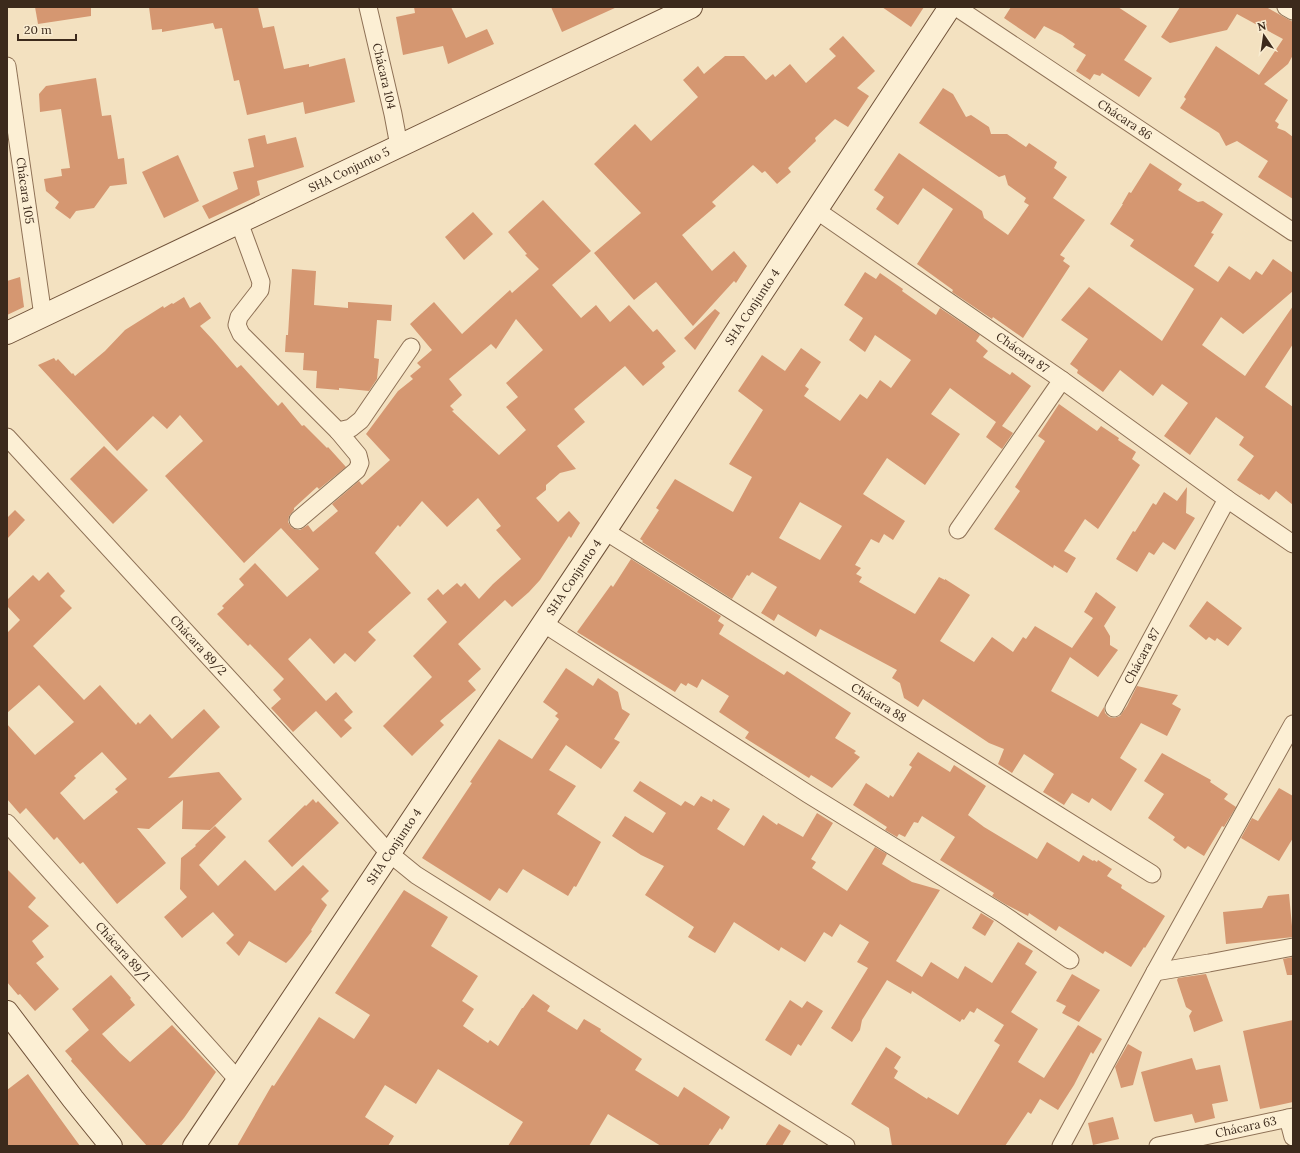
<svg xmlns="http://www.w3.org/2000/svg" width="1300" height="1153" viewBox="0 0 1300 1153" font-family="Lora,serif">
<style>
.building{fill:#d59771;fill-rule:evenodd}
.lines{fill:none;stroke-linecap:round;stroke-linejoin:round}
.street-casing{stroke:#8e7156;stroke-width:19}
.secondary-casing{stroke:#705239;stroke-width:24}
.street{stroke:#fcefd4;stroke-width:17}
.secondary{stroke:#fcefd4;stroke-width:22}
.labels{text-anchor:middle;stroke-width:3;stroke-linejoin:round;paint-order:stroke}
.street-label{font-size:12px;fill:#3c2a1c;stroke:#f9ecd1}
</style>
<rect width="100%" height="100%" fill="#f3e1c0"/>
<g class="building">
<polygon points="35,7 91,7 91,16 38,24"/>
<polygon points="149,7 258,7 263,28 274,26 284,69 309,64 309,67 345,58 355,102 305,114 303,102 247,115 239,80 234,81 222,28 215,29 213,23 162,32 162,29 152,30"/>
<polygon points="414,7 451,7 466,38 487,29 494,44 448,64 443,46 403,55 396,17 415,13"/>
<polygon points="551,7 617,7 562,32"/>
<polygon points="882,7 924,7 911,27"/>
<polygon points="1011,7 1118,7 1147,26 1124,60 1152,78 1139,97 1102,73 1100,76 1094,74 1090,80 1076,71 1086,55 1073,47 1075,44 1062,35 1044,26 1035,39 1004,18"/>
<polygon points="1180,7 1266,7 1293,22 1293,55 1288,64 1264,84 1288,100 1275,121 1279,124 1277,128 1285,131 1293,137 1293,199 1258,177 1268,161 1237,141 1226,146 1219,133 1180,108 1186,99 1184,97 1216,46 1259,75 1283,39 1237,14 1227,30 1170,43 1161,37"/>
<polygon points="843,36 875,71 857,88 869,96 848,127 835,119 815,138 816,141 788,168 791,172 777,184 765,171 762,173 753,165 712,202 716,206 682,235 712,271 734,251 747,266 736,283 734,281 693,326 656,282 634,300 594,253 641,213 594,164 635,124 651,141 698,97 683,80 698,66 704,74 725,56 744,56 766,80 773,74 775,77 790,64 806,83 836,56 829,49"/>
<polygon points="96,78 102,116 111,115 118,159 124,158 127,184 110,186 94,208 76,211 70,219 55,208 59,202 46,191 44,179 62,176 61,169 70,168 61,109 40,112 39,94 46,86"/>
<polygon points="943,88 953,94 966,117 971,115 989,127 991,134 1007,134 1026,147 1029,143 1057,162 1054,168 1067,177 1053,198 1085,220 1060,255 1065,258 1063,261 1070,266 1023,338 993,317 992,319 952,292 953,290 917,264 953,209 923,188 898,225 876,209 884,197 874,190 899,153 982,211 984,218 1008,235 1029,205 1024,202 1026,198 1008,185 1005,175 999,177 919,123"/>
<polygon points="265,135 267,144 296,137 304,167 257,181 260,195 209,219 202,206 238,189 233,172 254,167 248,139"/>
<polygon points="178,155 199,201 164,218 142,172"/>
<polygon points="1150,163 1182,184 1178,190 1198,202 1203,201 1223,214 1211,233 1214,234 1194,266 1218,282 1229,266 1250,280 1256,271 1262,275 1273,259 1293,273 1293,291 1243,334 1221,317 1202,345 1245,376 1293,306 1293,344 1265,387 1293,407 1293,505 1276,491 1269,500 1261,494 1260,495 1237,480 1254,456 1239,445 1244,437 1216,417 1190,455 1164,436 1188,403 1162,384 1153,396 1120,370 1103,392 1077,373 1078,370 1070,364 1088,339 1061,320 1089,287 1162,341 1194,289 1130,246 1134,240 1110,224 1123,204 1122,204 1129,192 1131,193"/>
<path d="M543,200l48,51 -39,34 29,33 15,-13 14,17 19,-17 24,27 4,-3 19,22 -14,12 3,4 -22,19 -18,-20 -51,43 11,13 -28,24 19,23 -16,4 -14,12v5l-10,8 22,24 11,-11 11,12 -9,15 -2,-2 -29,44 -11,12 -17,15 -7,-7 -47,44 23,25 -13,12 8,9 -36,31 4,4 -25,24 -7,7 -29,-30 49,-49 -19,-21 34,-34 -20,-23 11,-10 5,6 14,-12 4,4 4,-4 14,16 14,-15 28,-25 -25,-29 5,-4 -23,-28 -31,29 -25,-26 -22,26 -2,-2 -23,28 36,40 -43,39 8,8 -21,22 -10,-9 -11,11 -24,-26 -22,21 38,42 10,-9 17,20 -9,8 8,8 -11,10 -25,-27 -23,21 -22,-24 10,-9 -8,-9 11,-11 -34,-35 -2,2 -31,-32 7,-6 -2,-2 22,-21 -5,-6 16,-16 32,34 32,-28 -38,-41 -37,35 -79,-87 38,-35 -23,-26 -13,14 -14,-13 -36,35 -79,-86 16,-7 2,3 2,-2 14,15 1,-1 2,3 30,-25 20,-21 38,-24 1,2 8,-5 1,1 11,-7 6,11 10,-6 11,16 -11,8 13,14 24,28 4,-3 37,41 4,-4 20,24 2,-1 23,23 1,-1 18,20 -27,22 -2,-2 -23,21v2l-5,6 -1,6 3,5 3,2 6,1 8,-5 5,7 25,-21 -6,-7 27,-23 3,4 28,-25 -24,-26 32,-43 15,-12 -3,-3 11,-9 -4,-4 15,-13 -22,-26 24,-22 28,32 48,-44 2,3 27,-24 -14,-14 2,-1 -19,-22zM516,319l27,31 -37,33 12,14 -12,10 20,23 -27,25 -47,-44 2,-1 -4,-4 12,-11 -13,-16 42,-35 5,5z"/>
<polygon points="473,212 493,234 464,260 445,237"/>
<polygon points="292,269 316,271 314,305 348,308 348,302 392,305 391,321 377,320 374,358 379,359 377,379 369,391 339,388 339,390 316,388 317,371 303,370 304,353 285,352 286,335 288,335"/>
<path d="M865,272l11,7 4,-6 23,16 -1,2 34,24 4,-7 40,27 -4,6 12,10 -5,6 27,18 2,-3 19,14 -29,40 11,7 -11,16 -16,-12 10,-15 -46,-34 -19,26 29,20 -35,51 -38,-27 -24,36 42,27 -12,19 -9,-6 -5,9 -8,-4 -16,26 6,3 -5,6 6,3 -3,5 56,32 24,-37 6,3v-1l25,16 -30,46 34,21 18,-25 21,15 10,-15 3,2 9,-13 37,22 21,-30 -9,-6 12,-20 20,15 -12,19 6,10v9l8,5 -20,27 -28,-20 -19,34 47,26 6,-10 1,6 4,4 5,1 6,-2 7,-10 10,-20 41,9 -6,9 9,5 -14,27 -26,-13 -21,35 17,11 -26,42 -19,-13 -3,5 -17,-10 -8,12 -21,-13 11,-18 -30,-20 -12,19 -14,-9 6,-15 -15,-6 -66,-44 -5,8 -14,-9 -4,-15 -8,-5 5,-8 -77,-41 -4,8 -38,-23 -4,7 -13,-8 16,-26 -25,-15 -3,4 -2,-1 -15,24 -90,-57 1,-1 -3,-2 19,-29 -3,-2 19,-29 58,33 19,-35 -23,-13 34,-54 -25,-19 24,-36 23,16 16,-23 20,14 -16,24 4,3 -5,7 36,25 20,-27 7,5 13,-19 11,8 20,-28 -36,-25 -10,17 -16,-12 14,-22 -19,-13zM800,502l42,24 -22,34 -41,-22z"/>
<polygon points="20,277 24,307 7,315 7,281"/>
<polygon points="715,309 720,313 695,350 684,338"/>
<polygon points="1059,404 1097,431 1101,426 1119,438 1118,440 1136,452 1132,459 1140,465 1098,529 1085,519 1064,551 1076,558 1067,573 1054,565 1053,568 994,529 1020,491 1015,487 1045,441 1038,436"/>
<polygon points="104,446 148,490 113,524 70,479"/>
<polygon points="1187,487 1186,513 1195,518 1175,550 1163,542 1154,555 1149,552 1137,572 1116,559 1133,531 1135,532 1153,503 1156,505 1164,492 1177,501"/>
<polygon points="15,510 25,520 7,539 7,518"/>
<polygon points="631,559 721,616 718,621 724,625 719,634 784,675 787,671 851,713 835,738 856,751 854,753 860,757 832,788 811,775 809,778 745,738 749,732 719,712 729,696 702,679 697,688 688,683 686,686 681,683 675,692 577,632 611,585 613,587"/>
<path d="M48,572l17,19 -5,5 12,12 -39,38 51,54 16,-15 36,40 2,-3 2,2 10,-10 22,25 32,-30 16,18 -52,51 51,-6 23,27 -32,31 -28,-1 1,-29 -34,29 -12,-1 29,35 -49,41 -34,-42 -3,2 -23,-27 -3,3 -28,-32 -6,6 -13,-15v-75l28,31 39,-33 -35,-37 -32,28v-80l13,-13 -13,-14v-6l26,-25 6,6zM102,752l25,27 -12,10 3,3 -34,28 -24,-27 16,-15 -2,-2z"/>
<polygon points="1207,601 1242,628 1228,646 1217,638 1215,641 1209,637 1206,640 1189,626"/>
<polygon points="566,668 593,686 598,678 618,692 622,709 630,714 614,739 620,742 601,769 566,745 549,770 576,786 557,814 601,842 576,887 574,886 568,896 523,869 507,893 499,888 490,901 422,858 472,783 470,782 499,739 532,759 559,719 555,716 558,713 543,702"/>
<polygon points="918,752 950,772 954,765 986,786 968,815 984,827 1037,859 1047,842 1079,862 1083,855 1093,861 1094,860 1097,862 1098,860 1112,869 1107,876 1122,885 1121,888 1165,916 1145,948 1144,947 1131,967 1105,951 1103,954 1059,926 1056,931 1029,913 1028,916 1005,904 992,896 994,893 940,860 955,837 922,816 918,823 914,822 905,837 899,834 897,837 885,830 887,827 853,805 866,783 889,798 890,795 893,797 912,767 909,765"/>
<polygon points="1162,753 1211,780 1210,782 1228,794 1224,799 1236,807 1224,827 1222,826 1204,856 1188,846 1185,849 1173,840 1175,837 1148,818 1164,794 1144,781"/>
<polygon points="640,781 681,806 685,801 694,806 701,796 712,802 713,799 730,809 717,829 744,846 763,815 777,825 778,823 803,837 817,813 833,823 811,859 816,862 812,868 847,891 875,847 887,854 882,864 912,882 940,890 896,961 922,977 931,962 958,979 965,966 992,983 1018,942 1033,951 1025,964 1037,972 1011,1012 1038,1029 1018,1062 1044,1078 1078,1025 1102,1039 1093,1054 1091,1052 1074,1085 1058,1110 1040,1099 1031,1114 1028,1112 1005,1146 892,1146 889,1128 851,1104 886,1047 901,1057 894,1068 898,1071 894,1078 927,1099 928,1097 958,1115 1000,1045 994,1041 1004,1025 977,1008 974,1013 970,1011 964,1020 962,1019 960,1022 912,991 911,994 887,980 862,1020 860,1030 852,1042 831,1028 868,968 857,962 869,942 840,924 832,937 824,932 805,962 781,947 779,951 734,922 715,953 688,937 694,927 645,895 664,866 641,855 612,836 625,816 653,833 666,813 633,791"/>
<polygon points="1279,788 1293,796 1293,838 1279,861 1241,838 1252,818 1258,821"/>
<polygon points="313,799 316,803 318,801 339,823 292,867 268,841 305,805 306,806"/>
<polygon points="215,826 226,837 199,865 218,886 245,860 275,891 303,865 329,891 321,899 327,905 311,930 312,931 292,957 286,963 249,941 239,956 226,943 234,935 213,912 182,938 164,917 187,897 180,889 181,858 196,846 195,845"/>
<polygon points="7,869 36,898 28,907 49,926 32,941 44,957 36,963 59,989 35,1011 20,994 18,995 7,982"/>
<polygon points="404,890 448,917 431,946 478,976 462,1001 474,1009 463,1026 488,1043 490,1040 498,1046 522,1008 523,1008 533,994 550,1006 547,1011 577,1030 584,1019 601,1029 600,1031 642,1059 635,1070 678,1097 684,1087 730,1117 722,1130 720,1128 708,1146 661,1146 608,1114 589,1146 508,1146 523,1122 438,1069 416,1104 385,1085 365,1117 394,1136 388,1146 237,1146 272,1085 274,1086 319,1017 354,1039 370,1015 335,993"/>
<polygon points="1289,894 1293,937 1226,944 1223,912 1262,908 1268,896"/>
<polygon points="981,913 994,921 985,936 972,928"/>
<polygon points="1293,957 1293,975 1287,975 1283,959"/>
<polygon points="1072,974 1100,990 1079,1022 1062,1013 1066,1006 1056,1001"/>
<polygon points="1206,974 1223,1021 1194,1032 1189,1016 1192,1011 1186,1007 1177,980 1178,978"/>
<polygon points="111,975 131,998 130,999 135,1005 102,1034 120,1053 130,1062 172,1025 216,1072 184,1118 161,1146 147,1146 71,1061 72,1059 65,1051 89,1030 72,1009"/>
<polygon points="790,1000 802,1008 807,1001 823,1011 801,1046 798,1044 791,1056 765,1040"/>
<polygon points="1293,1020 1293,1102 1260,1109 1243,1031"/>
<polygon points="1128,1044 1142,1052 1133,1085 1121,1088 1115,1067"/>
<polygon points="1192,1058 1196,1070 1220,1065 1228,1101 1212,1104 1215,1118 1195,1123 1192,1114 1156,1122 1154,1121 1141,1072"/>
<polygon points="28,1074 64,1124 80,1146 7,1146 7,1090"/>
<polygon points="1113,1117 1119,1139 1093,1145 1088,1123"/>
<polygon points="779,1124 791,1131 782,1146 765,1146"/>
</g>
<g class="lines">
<defs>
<g id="street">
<path id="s1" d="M368,7l25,107 6,32"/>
<path id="s2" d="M956,7l337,225"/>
<polyline points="1286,7 1293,11"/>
<path id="s3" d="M7,66l36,250"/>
<path id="s4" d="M816,210l246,170 165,119 66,45"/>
<polyline points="239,222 261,282 260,290 239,317 237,325 241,334 338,431 351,428 361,420 411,347"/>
<path id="s5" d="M7,437l382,416 27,22 430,271"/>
<polyline points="298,520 357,470 360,463 358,455 338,431"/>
<polyline points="958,530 1062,380"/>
<path id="s6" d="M605,531l547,343"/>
<polyline points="543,623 808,794 1001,913 1070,960"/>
<path id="s7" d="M1114,708l113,-209"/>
<path id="s8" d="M7,823l231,257"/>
<polyline points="1155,972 1209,963 1293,947"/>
<polyline points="1288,1118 1293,1137"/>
<polyline points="1061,1146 1155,972 1293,724"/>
<path id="s9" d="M1158,1146l135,-29"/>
</g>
<g id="secondary">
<path id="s10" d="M7,333l684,-326"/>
<polyline points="7,1012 73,1099 111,1146"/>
<path id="s11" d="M194,1146l411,-615 345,-524"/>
</g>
</defs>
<use href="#street" class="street-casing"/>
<use href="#secondary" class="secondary-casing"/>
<use href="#street" class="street"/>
<use href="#secondary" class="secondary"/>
</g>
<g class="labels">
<g class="street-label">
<text dy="4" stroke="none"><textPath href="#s1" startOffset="71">Chácara 104</textPath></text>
<text dy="4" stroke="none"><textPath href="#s2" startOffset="203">Chácara 86</textPath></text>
<text dy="4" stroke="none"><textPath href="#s10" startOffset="379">SHA Conjunto 5</textPath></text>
<text dy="4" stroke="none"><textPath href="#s3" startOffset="126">Chácara 105</textPath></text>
<text dy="4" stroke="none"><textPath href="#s11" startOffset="1008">SHA Conjunto 4</textPath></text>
<text dy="4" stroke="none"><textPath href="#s4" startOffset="251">Chácara 87</textPath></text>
<text dy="4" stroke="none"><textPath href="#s11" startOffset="684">SHA Conjunto 4</textPath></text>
<text dy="4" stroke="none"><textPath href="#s5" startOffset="283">Chácara 89/2</textPath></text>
<text dy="4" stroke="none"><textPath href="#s7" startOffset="59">Chácara 87</textPath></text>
<text dy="4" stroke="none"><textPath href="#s6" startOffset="323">Chácara 88</textPath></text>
<text dy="4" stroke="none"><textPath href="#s11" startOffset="360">SHA Conjunto 4</textPath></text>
<text dy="4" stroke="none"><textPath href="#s8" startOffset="173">Chácara 89/1</textPath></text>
<text dy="4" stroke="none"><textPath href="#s9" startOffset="90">Chácara 63</textPath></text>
</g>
</g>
<rect width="1300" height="1153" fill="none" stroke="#3c2a1c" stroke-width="16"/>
<g transform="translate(1264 36) rotate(347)" stroke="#f9ecd1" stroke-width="3" paint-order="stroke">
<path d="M0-3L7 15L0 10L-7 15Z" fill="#3c2a1c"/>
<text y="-6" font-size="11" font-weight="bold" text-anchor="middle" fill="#3c2a1c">N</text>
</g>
<path d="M18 34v6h58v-6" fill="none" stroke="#3c2a1c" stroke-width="2"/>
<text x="24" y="34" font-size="12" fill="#3c2a1c" stroke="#f9ecd1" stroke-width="3" paint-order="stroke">20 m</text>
</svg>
